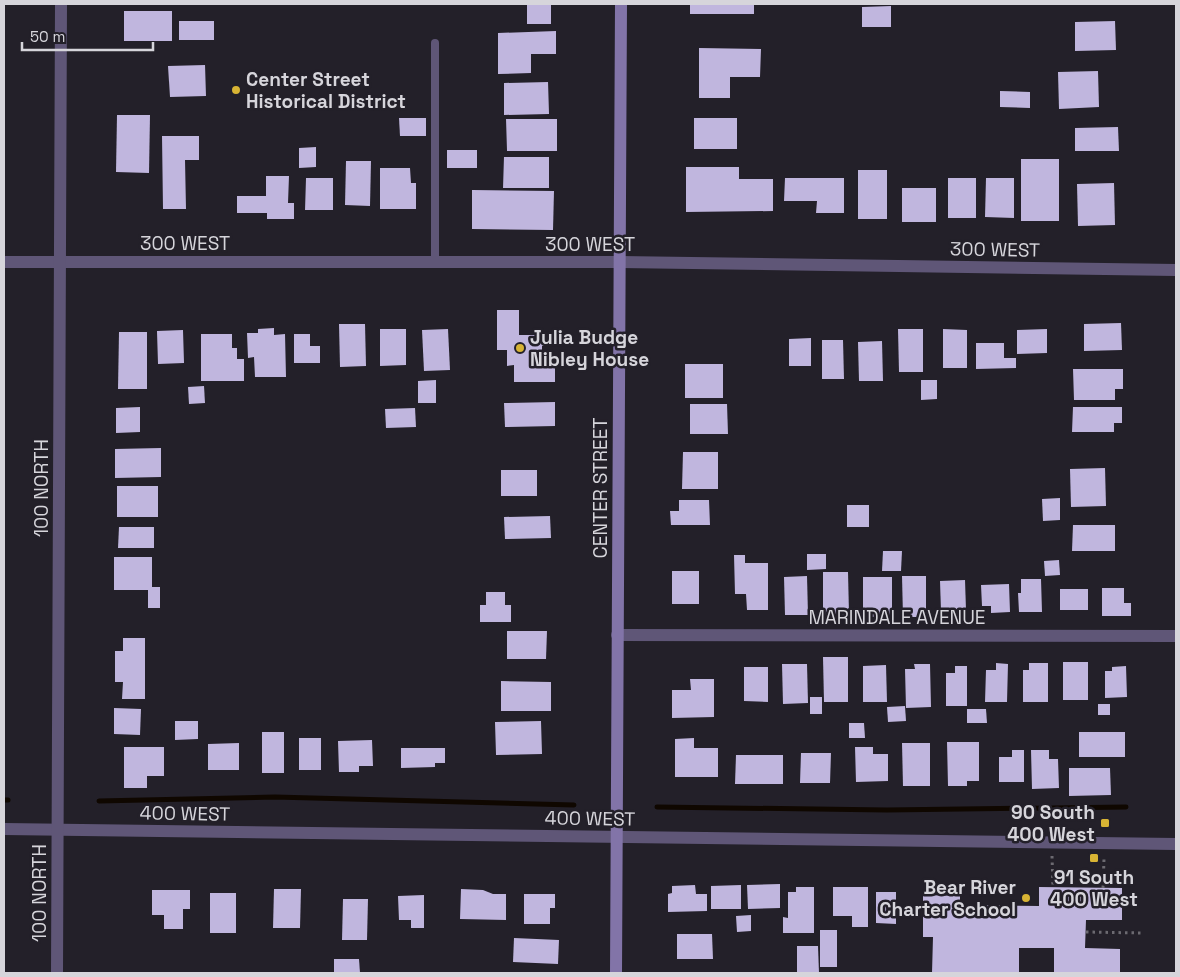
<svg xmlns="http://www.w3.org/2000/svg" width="1180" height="977" viewBox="0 0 1180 977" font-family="'Space Grotesk',sans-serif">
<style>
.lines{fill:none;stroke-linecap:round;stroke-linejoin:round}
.stream{stroke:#0f0700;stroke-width:5}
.building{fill:#c0b6de}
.path{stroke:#6c6a71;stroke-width:3;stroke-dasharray:2.5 4;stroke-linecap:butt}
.lane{stroke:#5f5677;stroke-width:8}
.street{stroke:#5f5677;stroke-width:12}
.secondary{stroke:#8274a8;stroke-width:12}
.poi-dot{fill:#d8b434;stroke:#232029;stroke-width:2}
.labels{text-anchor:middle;stroke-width:5;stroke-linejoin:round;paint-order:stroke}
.poi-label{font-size:19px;font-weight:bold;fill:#d6d5db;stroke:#232029;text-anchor:start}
.street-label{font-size:19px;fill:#d6d5db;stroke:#232029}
</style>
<rect width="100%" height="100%" fill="#232029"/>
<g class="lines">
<g class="stream">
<polyline points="4,800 8,800"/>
<polyline points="99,801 275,797 574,805"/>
<polyline points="657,807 887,810 1126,807"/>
</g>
</g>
<g class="building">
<rect x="527" y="4" width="24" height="20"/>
<rect x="690" y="4" width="64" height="10"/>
<polygon points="891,6 891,27 862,27 862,7"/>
<rect x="124" y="11" width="48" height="30"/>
<rect x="179" y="21" width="35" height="19"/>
<polygon points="1115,21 1116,50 1075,51 1075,22"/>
<polygon points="556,31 556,54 531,54 531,73 498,74 498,33"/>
<polygon points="699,48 761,49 760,77 730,77 730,98 699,98"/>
<polygon points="205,65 206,96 170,97 168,66"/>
<polygon points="1098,71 1099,107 1059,109 1058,72"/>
<polygon points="548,82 549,114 504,115 504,83"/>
<polygon points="1000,91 1030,92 1030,108 1000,107"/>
<polygon points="117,115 150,115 149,173 116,172"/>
<polygon points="399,118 426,118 426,136 400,136"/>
<rect x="694" y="118" width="43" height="31"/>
<polygon points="506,119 557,119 557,151 507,151"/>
<polygon points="1118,127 1119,151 1075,151 1075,128"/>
<polygon points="162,136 199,136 199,160 185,160 186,209 163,209"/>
<polygon points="316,147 316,167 299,168 299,148"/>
<rect x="447" y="150" width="30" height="18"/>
<polygon points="504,157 549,157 549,188 503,188"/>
<rect x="1021" y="159" width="38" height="62"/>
<polygon points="346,161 371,161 370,206 345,205"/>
<polygon points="686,167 739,167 739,179 773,179 773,211 686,212"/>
<polygon points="380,168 410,168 411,183 416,183 416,209 380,209"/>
<rect x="858" y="170" width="29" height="49"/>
<polygon points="266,176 289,176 288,203 294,203 294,219 267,219 267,213 237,213 237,196 266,196"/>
<polygon points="306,178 333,178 333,210 305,210"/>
<polygon points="785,178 844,178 844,213 816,213 817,201 784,201"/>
<rect x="948" y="178" width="28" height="40"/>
<polygon points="986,178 1014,178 1014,218 985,217"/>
<polygon points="1114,183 1115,225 1078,226 1077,184"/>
<rect x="902" y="188" width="34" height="34"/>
<polygon points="472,190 554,191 553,230 472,229"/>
<polygon points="497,310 519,310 519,335 555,335 555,346 542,346 542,363 555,363 555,382 514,382 514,365 507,366 507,350 497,350"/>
<polygon points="1121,323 1122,350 1084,351 1084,324"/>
<polygon points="339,324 365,324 366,366 340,367"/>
<polygon points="274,328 274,335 285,334 286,377 255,377 254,357 248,358 247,333 258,333 258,329"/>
<polygon points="380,329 406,329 406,365 380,366"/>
<polygon points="448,329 450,370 424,371 422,330"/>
<polygon points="898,329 923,329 923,372 899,372"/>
<polygon points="943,329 967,330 967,368 943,368"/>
<polygon points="1047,329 1047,353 1017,354 1017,330"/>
<polygon points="183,330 184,363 158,364 157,331"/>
<polygon points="119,332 147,332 147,389 118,389"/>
<polygon points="201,334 232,334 232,348 237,348 237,359 244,359 244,381 201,381"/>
<polygon points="294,334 310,334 310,346 320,346 320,363 294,363"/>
<polygon points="811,338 811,366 789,366 789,339"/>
<polygon points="822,340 843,340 844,379 822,379"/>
<polygon points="882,341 883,381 859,381 858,342"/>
<polygon points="976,343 1004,343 1004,358 1016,358 1016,368 976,369"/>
<rect x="685" y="364" width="38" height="34"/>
<polygon points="1073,369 1123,369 1123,389 1115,389 1115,400 1074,400"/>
<polygon points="436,380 436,403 418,403 418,381"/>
<polygon points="921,380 937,380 937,399 921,400"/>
<polygon points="204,386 205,403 189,404 188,387"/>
<polygon points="555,402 555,426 505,427 504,403"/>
<polygon points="690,404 727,404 728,434 690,434"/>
<polygon points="140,407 140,432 116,433 116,408"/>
<polygon points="1073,407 1122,407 1122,423 1114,423 1114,432 1072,432"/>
<polygon points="415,408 416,427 386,428 385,409"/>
<polygon points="161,448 161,477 115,478 115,449"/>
<polygon points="683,452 718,452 718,489 682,489"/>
<polygon points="1105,468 1106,506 1071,507 1070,469"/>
<rect x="501" y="470" width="36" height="26"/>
<rect x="117" y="486" width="41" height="31"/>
<polygon points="1060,498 1060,520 1043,521 1042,499"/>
<polygon points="679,500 709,500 710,525 671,525 670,511 679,511"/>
<rect x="847" y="505" width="22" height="22"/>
<polygon points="550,516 551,538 505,539 504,517"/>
<polygon points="1073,525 1115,525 1115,551 1072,551"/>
<polygon points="119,527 154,527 154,548 118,548"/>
<polygon points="883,551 902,551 901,571 882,571"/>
<polygon points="807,554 826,554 826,569 807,570"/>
<polygon points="734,555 745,555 745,563 768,563 768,610 747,610 746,594 735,594"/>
<polygon points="114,557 152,557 152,587 160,587 160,608 148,608 148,590 114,590"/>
<polygon points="1059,560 1060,575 1045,576 1044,561"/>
<rect x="672" y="571" width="27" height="33"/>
<polygon points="823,572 848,572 849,614 823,615"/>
<polygon points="807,576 808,615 785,615 784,577"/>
<polygon points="902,576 926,576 926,617 903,617"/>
<polygon points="863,577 892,577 892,616 872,617 872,608 863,609"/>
<polygon points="1021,579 1041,579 1042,612 1019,612 1018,593 1021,593"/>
<polygon points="965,580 966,610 941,611 940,581"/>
<polygon points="1009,584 1010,612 991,613 991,606 982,606 981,585"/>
<polygon points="1102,588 1124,588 1124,603 1131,603 1131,616 1102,616"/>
<rect x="1060" y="589" width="28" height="21"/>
<polygon points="486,592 505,592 505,605 511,605 511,622 480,622 480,605 486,605"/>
<polygon points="507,631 547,631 546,659 507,659"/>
<polygon points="123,638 145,638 145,699 122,699 123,682 115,682 115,651 123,651"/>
<polygon points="823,657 848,657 848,702 824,702"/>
<rect x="1063" y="662" width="25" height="38"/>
<polygon points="996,663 1008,664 1007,702 985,702 986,670 996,670"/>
<polygon points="1029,663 1048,663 1048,702 1023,702 1023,670 1029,670"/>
<polygon points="782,664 807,664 808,703 783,704"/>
<polygon points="914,664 930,664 931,707 906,708 905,669 915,669"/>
<polygon points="886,665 887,702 863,702 863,666"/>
<polygon points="955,666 967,666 967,706 946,706 946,673 955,673"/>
<polygon points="1126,666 1127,697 1105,698 1105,671 1112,671 1112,667"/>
<polygon points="744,667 768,667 768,702 744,701"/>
<polygon points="690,679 714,679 714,717 672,718 672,690 691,690"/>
<polygon points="501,681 551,682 551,711 501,711"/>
<rect x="810" y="697" width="12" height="17"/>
<rect x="1098" y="704" width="12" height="11"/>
<polygon points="905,706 906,721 888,722 887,707"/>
<polygon points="114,708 141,709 140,735 114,734"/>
<polygon points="967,709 986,709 987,723 967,723"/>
<polygon points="175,721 198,721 198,739 175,740"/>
<polygon points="541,721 542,754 496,755 495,722"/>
<polygon points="849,723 864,723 865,738 849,738"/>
<rect x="262" y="732" width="22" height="41"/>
<rect x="1079" y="732" width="46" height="25"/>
<rect x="299" y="738" width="22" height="32"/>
<polygon points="694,738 694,748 718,748 718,777 675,777 675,739"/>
<polygon points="372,740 373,766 359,766 359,772 339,772 338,741"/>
<polygon points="947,742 979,742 979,781 967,781 967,786 948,786"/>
<polygon points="239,743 239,770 208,770 208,744"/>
<polygon points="902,743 930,743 930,786 903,786"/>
<polygon points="124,747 164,747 164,776 147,776 147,788 124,788"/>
<polygon points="855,747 873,747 873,754 888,754 888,781 856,782"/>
<polygon points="401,748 445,748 445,763 435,763 435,767 401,768"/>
<polygon points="1012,750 1024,750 1024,782 999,782 999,757 1012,757"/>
<polygon points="1031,750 1049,750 1049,759 1058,759 1059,788 1032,789"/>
<polygon points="801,753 831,753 830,783 800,783"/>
<polygon points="736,755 783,755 783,784 735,784"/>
<polygon points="1069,768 1110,768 1111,795 1069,796"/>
<polygon points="780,884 780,908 748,909 747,885"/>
<polygon points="695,885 696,894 707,894 707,911 668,912 668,894 672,893 672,886"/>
<polygon points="741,885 741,909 711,909 711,886"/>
<polygon points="796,887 814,887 814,933 783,933 783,917 788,918 788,892 796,892"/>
<polygon points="833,887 868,887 868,927 852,927 852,916 833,916"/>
<polygon points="1039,887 1122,888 1122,920 1086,920 1085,948 1120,949 1120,973 1054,973 1054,948 1019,948 1019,973 932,973 933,937 923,937 923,895 960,896 960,905 1039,906"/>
<polygon points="274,889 301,889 300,928 273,928"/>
<polygon points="461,889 483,890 493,894 506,894 506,920 460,919"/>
<polygon points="152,890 190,890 190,909 183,909 183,929 164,929 164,915 152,915"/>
<polygon points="876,892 896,892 896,924 876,923"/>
<rect x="210" y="893" width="26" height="40"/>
<polygon points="524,894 555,894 555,908 550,908 550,924 524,924"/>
<polygon points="424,895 424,928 411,928 411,920 399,920 398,896"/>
<polygon points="343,899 368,899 367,940 342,940"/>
<polygon points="751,915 751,931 737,932 736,916"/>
<rect x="820" y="930" width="17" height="37"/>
<polygon points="677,934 712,934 713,959 677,959"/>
<polygon points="514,938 559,940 558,964 513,962"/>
<polygon points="797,946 818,946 819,973 797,973"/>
<polygon points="334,959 359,959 360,973 334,973"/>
</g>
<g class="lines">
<g class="path">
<polyline points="1052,856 1053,887"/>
<polyline points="1103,888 1104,859"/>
<polyline points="1086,932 1141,933"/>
</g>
<polyline class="lane" points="435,43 435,262"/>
<g class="street">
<polyline points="4,262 620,262 1176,270"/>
<polyline points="617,635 1176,636"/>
<polyline points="4,829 1176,844"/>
<polyline points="57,973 61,4"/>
</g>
<polyline class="secondary" points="616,973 621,4"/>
</g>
<g class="poi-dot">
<circle cx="236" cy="90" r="5"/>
<circle cx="520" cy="348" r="5"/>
<rect x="1100" y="818" width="10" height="10" rx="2.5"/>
<rect x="1089" y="853" width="10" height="10" rx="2.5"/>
<circle cx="1026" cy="898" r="5"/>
</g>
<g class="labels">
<g class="poi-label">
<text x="246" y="86">Center Street<tspan x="246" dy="22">Historical District</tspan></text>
<text x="530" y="344">Julia Budge<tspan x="530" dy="22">Nibley House</tspan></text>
<text x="1095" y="819" text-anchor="end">90 South<tspan x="1095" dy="22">400 West</tspan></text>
<text x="1094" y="884" text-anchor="middle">91 South<tspan x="1094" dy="22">400 West</tspan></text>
<text x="1016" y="894" text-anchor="end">Bear River<tspan x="1016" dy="22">Charter School</tspan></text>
</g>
<g class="street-label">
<text x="185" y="250">300 WEST</text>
<text x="590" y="251">300 WEST</text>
<text transform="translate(995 249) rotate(1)" y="7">300 WEST</text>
<text transform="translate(41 488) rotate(-90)" y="7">100 NORTH</text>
<text transform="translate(600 488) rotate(-90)" y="7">CENTER STREET</text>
<text x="897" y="624">MARINDALE AVENUE</text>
<text transform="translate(185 813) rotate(1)" y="7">400 WEST</text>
<text transform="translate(590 818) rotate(1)" y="7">400 WEST</text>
<text transform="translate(39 893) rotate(-90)" y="7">100 NORTH</text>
</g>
</g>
<rect width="1180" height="977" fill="none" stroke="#d6d5db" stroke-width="10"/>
<path d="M22 42v8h131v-8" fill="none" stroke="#d6d5db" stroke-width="2.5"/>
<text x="30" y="42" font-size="15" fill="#d6d5db" stroke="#232029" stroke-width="4" paint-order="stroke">50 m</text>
</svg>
